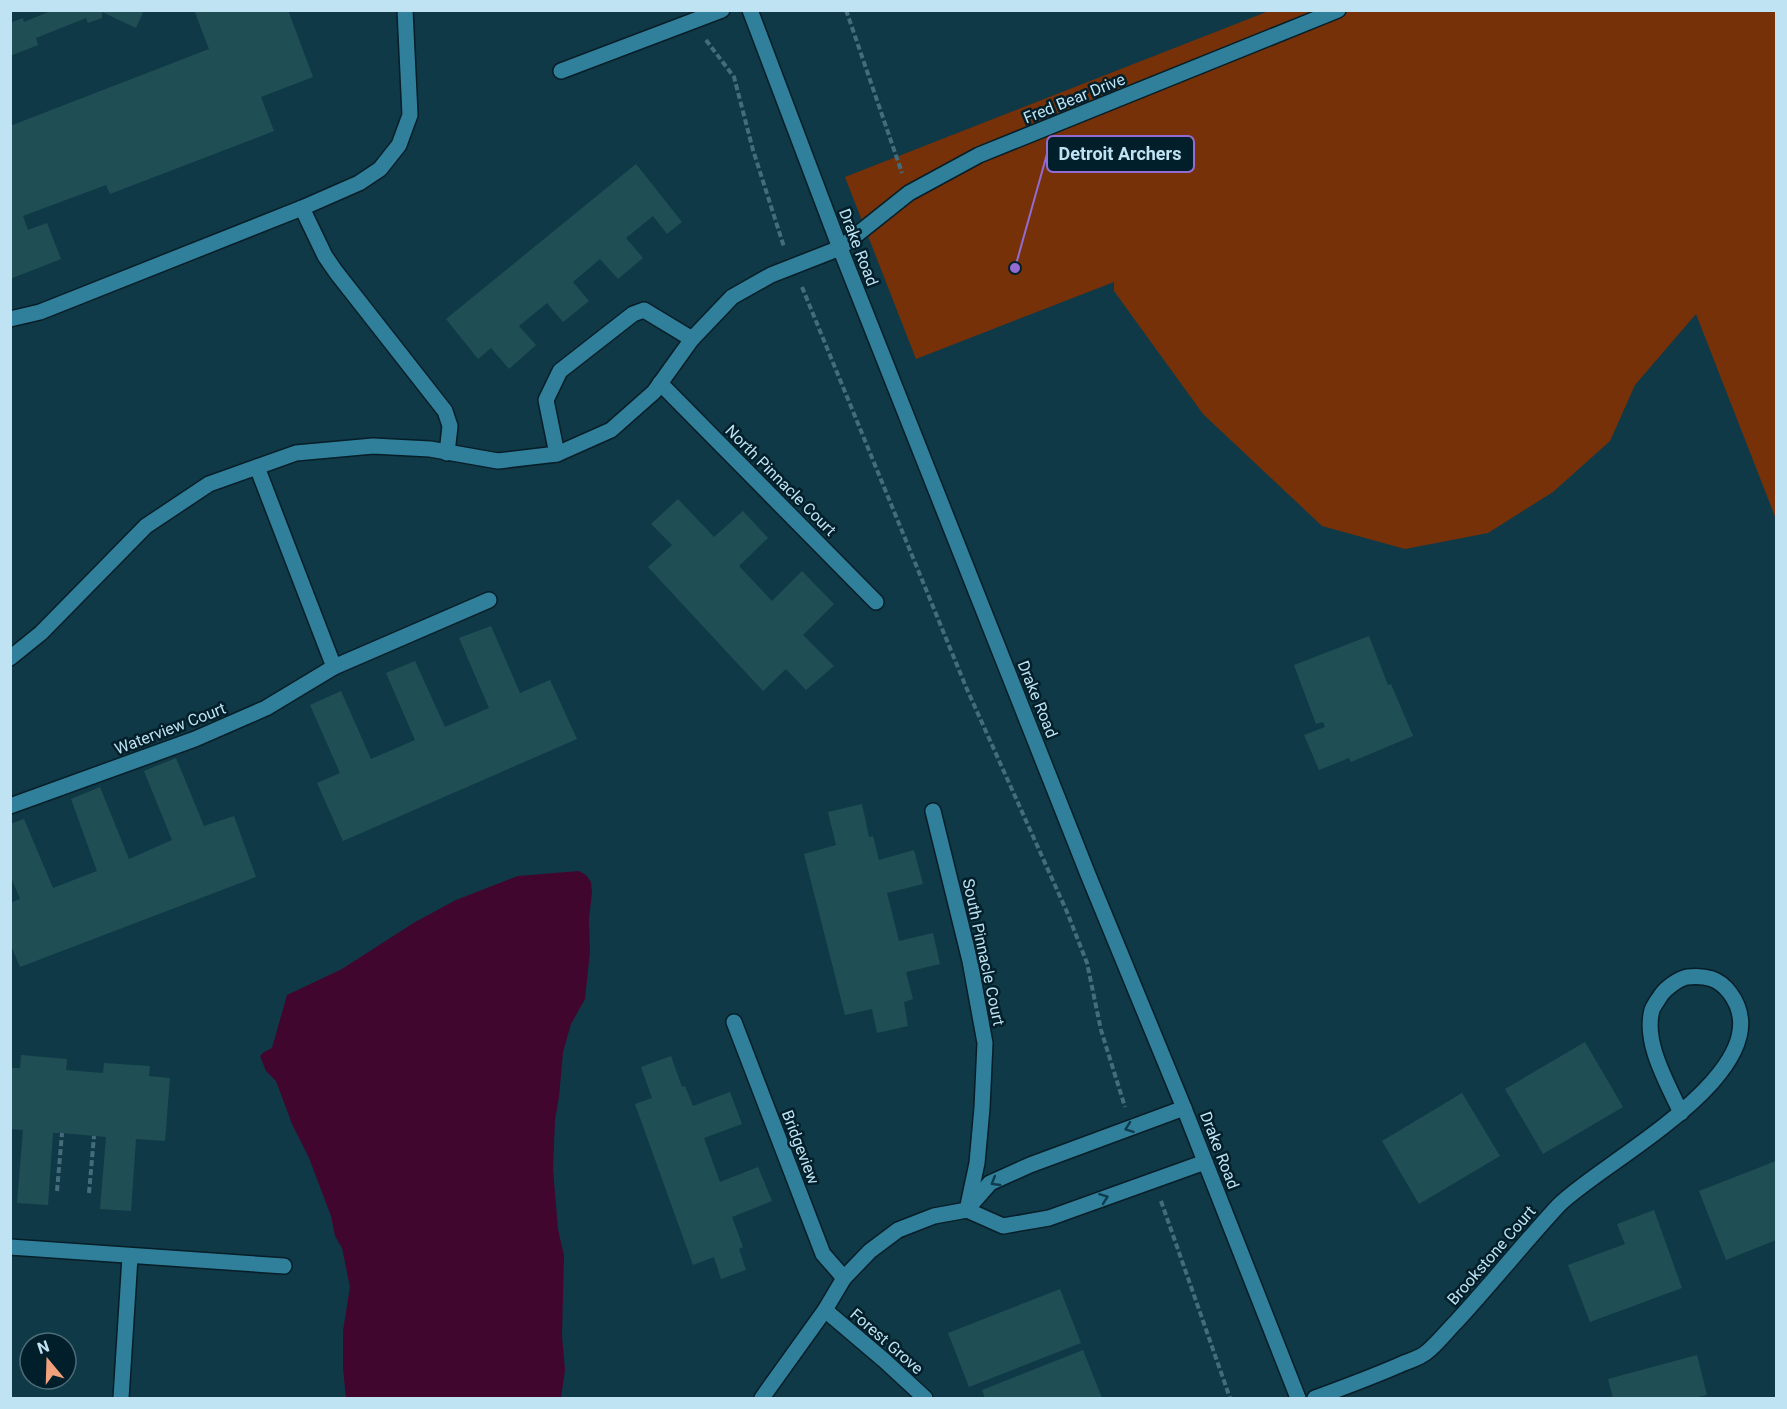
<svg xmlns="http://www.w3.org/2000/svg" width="1787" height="1409" viewBox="0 0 1787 1409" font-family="Roboto,sans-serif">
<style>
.green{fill:#763108}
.water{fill:#41062e}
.building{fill:#1f4f54}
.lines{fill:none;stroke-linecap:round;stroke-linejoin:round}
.minor-casing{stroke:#061e27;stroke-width:18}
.path{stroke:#446c7b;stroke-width:4;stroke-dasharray:6 3;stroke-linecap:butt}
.minor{stroke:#307f9b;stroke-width:15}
.oneway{stroke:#0e3c4c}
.labels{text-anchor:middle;stroke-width:5;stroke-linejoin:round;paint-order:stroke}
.street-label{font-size:16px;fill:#bfe3f3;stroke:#001f2a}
.leader{fill:none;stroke:#936cd1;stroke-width:2}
.callout-dot{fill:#936cd1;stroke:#001f2a;stroke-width:2}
.callout{fill:#001f2a;stroke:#936cd1;stroke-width:2}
.callout-label{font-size:18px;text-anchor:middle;font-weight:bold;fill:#bfe3f3}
</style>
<rect width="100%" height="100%" fill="#0f3947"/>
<polygon class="green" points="1269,11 1776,11 1776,519 1696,314 1635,385 1610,441 1553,492 1488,533 1405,549 1322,526 1203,414 1114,291 1114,282 916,359 845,177"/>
<polygon class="water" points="579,871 586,875 591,882 592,893 589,918 590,952 585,999 571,1024 563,1052 559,1097 555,1120 553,1169 558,1229 564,1256 562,1336 565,1370 561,1398 346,1398 343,1368 343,1331 350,1287 342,1248 335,1236 331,1216 309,1158 292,1124 276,1081 266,1071 260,1056 264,1052 272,1048 287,995 342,969 415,922 456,900 518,876"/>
<g class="building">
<polygon points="53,10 144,10 136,28 102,12 102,18 88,23 86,18 36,38 38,45 10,56 10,23 23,18 24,22"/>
<polygon points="194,10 288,10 313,77 261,97 274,131 110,194 106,185 23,216 28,230 47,223 61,259 10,279 10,126 209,49"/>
<polygon points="636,164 682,222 667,234 653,216 626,238 643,258 618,279 600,259 573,282 589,301 563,322 547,303 519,326 536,345 509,369 491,348 478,359 446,319"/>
<polygon points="678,499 714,537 743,511 768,538 739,566 772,601 802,571 834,604 803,635 834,666 806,690 786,669 763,691 648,567 672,545 651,524"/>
<polygon points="491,626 520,693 550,680 577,739 343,841 317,783 340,773 310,705 341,691 371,759 415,740 386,673 415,661 445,727 489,708 459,638"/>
<polygon points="1369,636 1388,685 1391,684 1413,736 1351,762 1349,758 1319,770 1304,735 1325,727 1323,722 1316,724 1294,665"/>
<polygon points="176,758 204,826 234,816 256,877 20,967 10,943 10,903 20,899 10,875 10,824 24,819 53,888 97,871 71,799 100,787 129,859 172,840 144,771"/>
<polygon points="862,804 869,837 873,836 879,860 914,850 923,884 887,893 899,941 933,933 940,964 906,972 913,999 904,1002 908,1026 877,1033 872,1009 845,1015 804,854 836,845 828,812"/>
<polygon points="1585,1042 1623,1107 1543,1154 1505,1089"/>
<polygon points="21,1055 67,1059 66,1070 103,1073 104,1063 150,1066 149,1076 170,1078 165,1141 136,1139 131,1211 100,1209 106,1137 62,1133 53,1133 48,1205 17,1203 23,1130 10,1129 10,1068 20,1068"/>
<polygon points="671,1056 682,1087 685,1086 693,1106 730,1092 742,1124 704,1138 720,1182 758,1167 772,1201 732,1217 743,1247 739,1249 746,1270 721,1279 714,1257 693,1265 635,1104 652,1098 641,1067"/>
<polygon points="1462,1093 1500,1156 1419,1204 1382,1141"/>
<polygon points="1776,1161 1776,1240 1726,1260 1699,1191"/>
<polygon points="1654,1210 1682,1288 1590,1322 1568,1265 1625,1244 1617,1224"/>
<polygon points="1060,1289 1081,1343 969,1387 948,1333"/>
<polygon points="1083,1350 1102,1398 985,1398 982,1390"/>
<polygon points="1697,1355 1707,1395 1693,1398 1613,1398 1608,1379"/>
</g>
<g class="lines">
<defs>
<g id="minor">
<polyline points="750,10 840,248 1089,877 1184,1108 1298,1398"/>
<polyline points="561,71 722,10"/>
<polyline points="302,208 325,256 336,272 445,411 450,426 447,453"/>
<polyline points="10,319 40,312 302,208 359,183 380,169 399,145 410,115 405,10"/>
<polyline points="660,383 876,602"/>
<polyline points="557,454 546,400 560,371 633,314 644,310 692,339"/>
<polyline points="10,658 41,633 146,526 209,484 296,453 373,446 430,449 498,461 557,454 611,430 654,392 692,339 732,297 771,275 840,248 909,193 979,155 1338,10"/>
<polyline points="334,667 489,600"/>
<polyline points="10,806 195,739 266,708 334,667 257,467"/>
<polyline points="933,811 970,961 985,1043 982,1108 977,1163 967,1210"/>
<polyline points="734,1022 823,1254 844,1278"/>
<polyline points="969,1207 990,1183 1030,1165 1184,1108"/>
<polyline points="10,1247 284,1266"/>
<polyline points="825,1310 885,1361 925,1398"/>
<polyline points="121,1398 130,1257"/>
<polyline points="762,1398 825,1310 844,1278 870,1251 898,1230 934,1216 967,1210 1003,1226 1049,1218 1205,1162"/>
<path d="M1315,1398c30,-11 60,-22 89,-35 8,-3 18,-6 24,-12 10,-8 19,-20 28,-29 35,-38 67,-78 102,-116 41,-43 229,-136 172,-213 -11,-15 -25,-18 -43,-16 -9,2 -21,11 -26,18 -3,5 -7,10 -9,15 -9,33 16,74 29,103"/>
</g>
</defs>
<use href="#minor" class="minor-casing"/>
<g class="path">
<polyline points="846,10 902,173"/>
<polyline points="706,40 734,77 753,150 784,247"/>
<polyline points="802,287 966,687 1067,912 1087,963 1101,1030 1125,1107"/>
<polyline points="57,1191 62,1133"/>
<polyline points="89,1193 94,1136"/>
<polyline points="1161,1201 1230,1398"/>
</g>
<use href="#minor" class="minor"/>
</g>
<defs><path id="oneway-chevron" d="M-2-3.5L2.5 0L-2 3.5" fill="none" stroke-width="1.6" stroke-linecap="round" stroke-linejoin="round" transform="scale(1.5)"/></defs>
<g class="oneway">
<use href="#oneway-chevron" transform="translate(1129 1128) rotate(160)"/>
<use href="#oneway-chevron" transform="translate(995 1182) rotate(149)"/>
<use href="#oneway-chevron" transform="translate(1104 1198) rotate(-20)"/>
</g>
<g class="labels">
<g class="street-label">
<text transform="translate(1074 98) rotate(-22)" y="6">Fred Bear Drive</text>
<text transform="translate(859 247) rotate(69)" y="6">Drake Road</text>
<text transform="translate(781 480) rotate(45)" y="6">North Pinnacle Court</text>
<text transform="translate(1038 699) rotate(68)" y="6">Drake Road</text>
<text transform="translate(170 728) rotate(-21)" y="6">Waterview Court</text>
<text transform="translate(984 952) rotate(78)" y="6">South Pinnacle Court</text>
<text transform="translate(801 1147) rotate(69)" y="6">Bridgeview</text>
<text transform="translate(1220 1150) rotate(69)" y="6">Drake Road</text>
<text transform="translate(1491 1255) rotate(-49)" y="6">Brookstone Court</text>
<text transform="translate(887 1341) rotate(41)" y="6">Forest Grove</text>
</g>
</g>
<path class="leader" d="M1015 268L1047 154"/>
<circle class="callout-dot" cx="1015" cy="268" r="6"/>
<rect class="callout" x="1047" y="136" width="147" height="36" rx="6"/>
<g class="callout-label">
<text x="1120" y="160">Detroit Archers</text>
</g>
<rect width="1787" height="1409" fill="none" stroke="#bfe3f3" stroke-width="24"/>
<g transform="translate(48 1361) rotate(341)"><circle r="28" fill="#001f2a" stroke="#4c6d7a" stroke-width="1.5"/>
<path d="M0-4.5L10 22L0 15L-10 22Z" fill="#f1a17c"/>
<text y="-9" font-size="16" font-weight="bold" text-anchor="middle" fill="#bfe3f3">N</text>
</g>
</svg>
